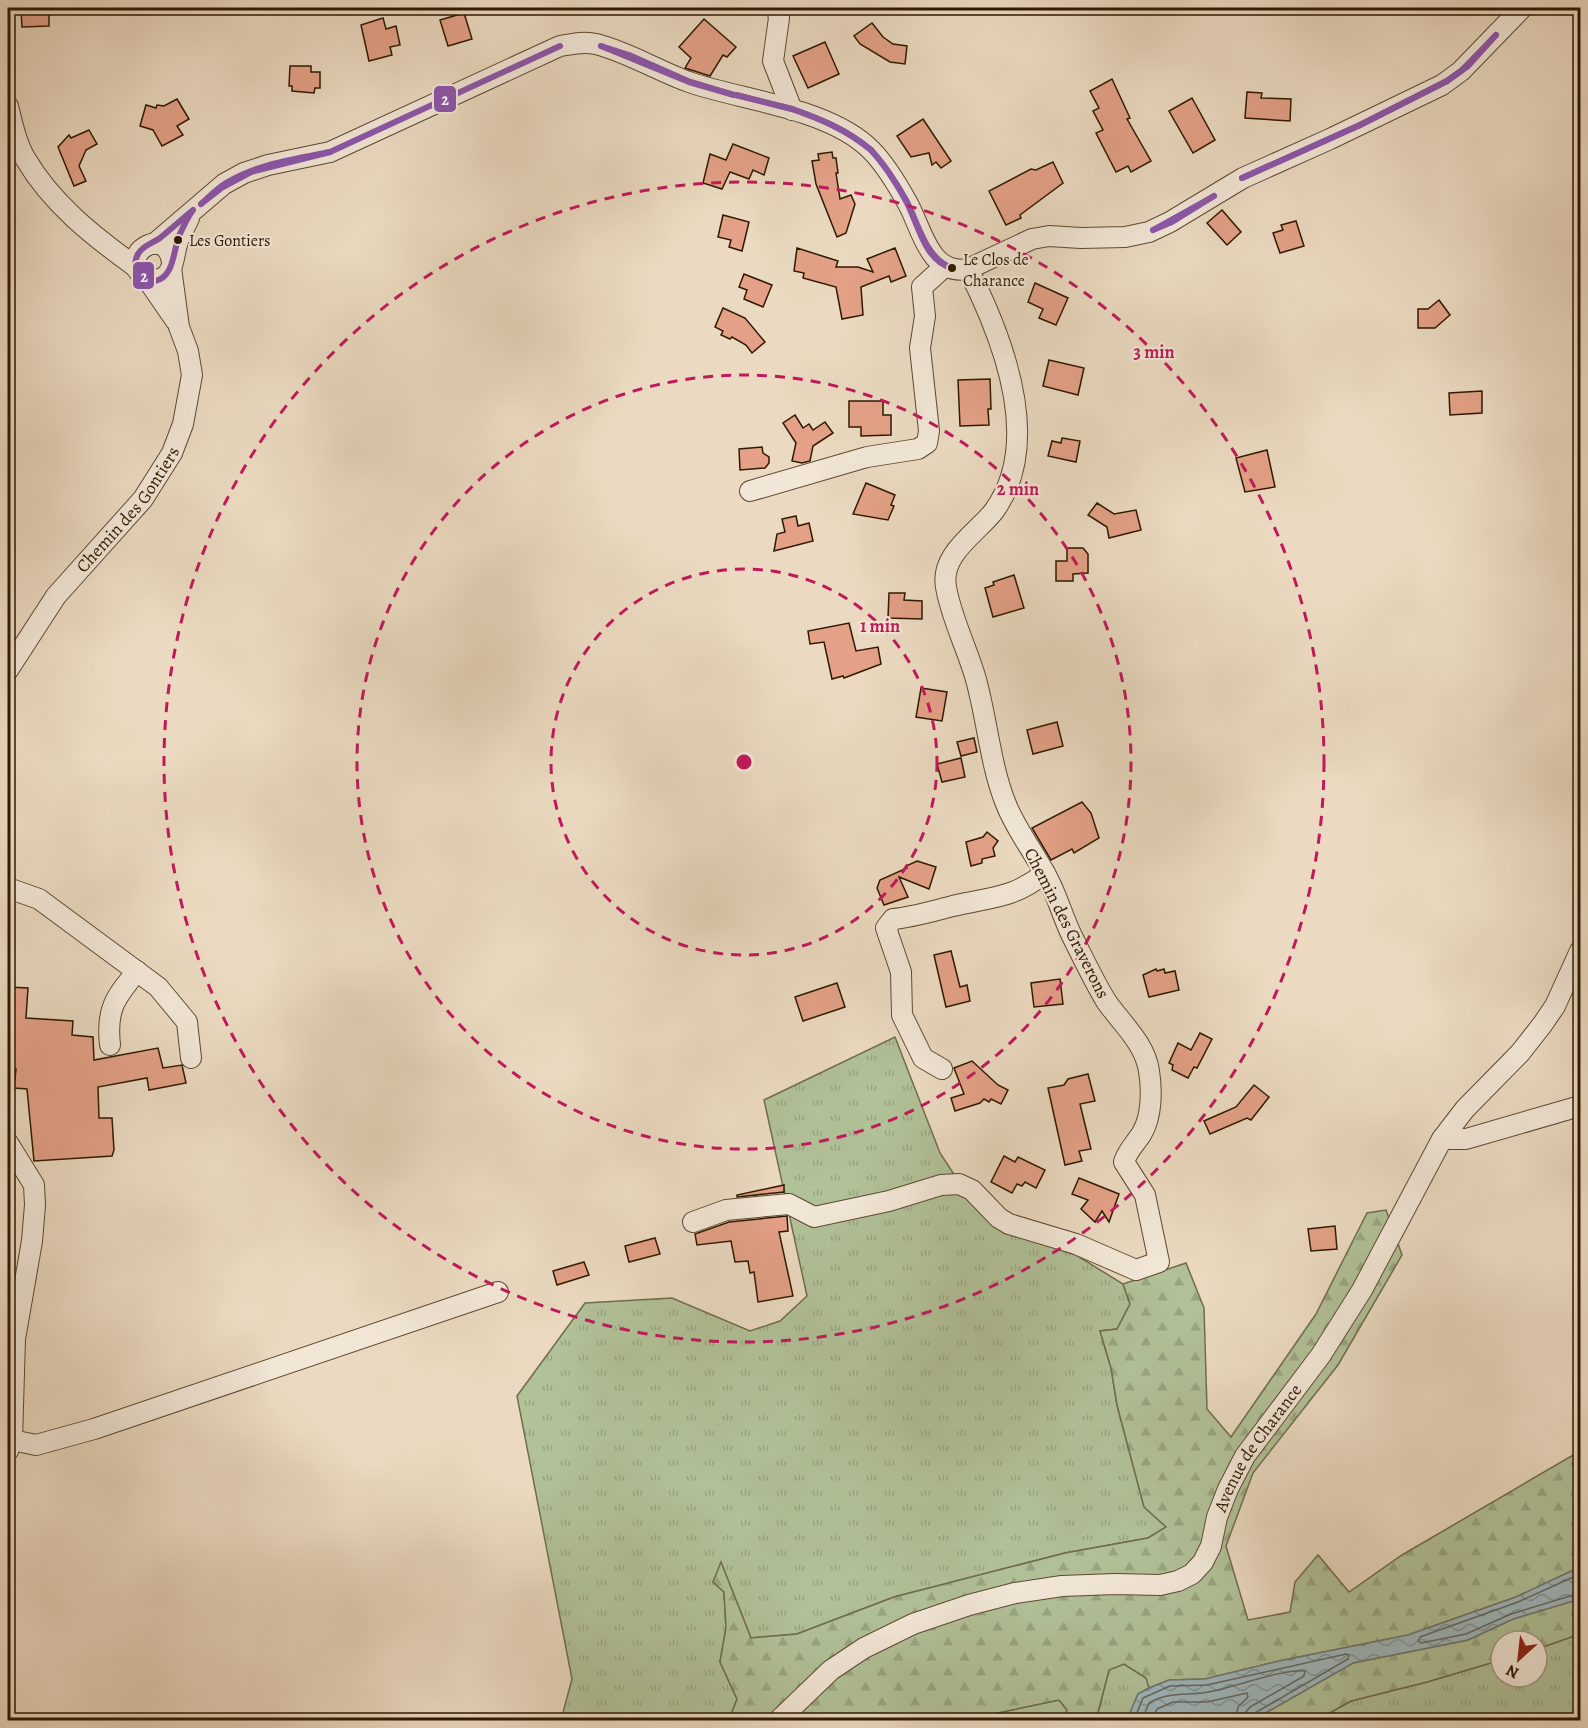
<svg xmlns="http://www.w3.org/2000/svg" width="1588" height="1728" viewBox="0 0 1588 1728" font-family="Alegreya,serif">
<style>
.grass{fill:url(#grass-tufts);stroke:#706d4c;stroke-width:1.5}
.forest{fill:url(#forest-firs);stroke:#706d4c;stroke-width:1.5}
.water{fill:url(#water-waves);stroke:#717872;stroke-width:1.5}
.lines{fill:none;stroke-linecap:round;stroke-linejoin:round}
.shore{stroke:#666860;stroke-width:1.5}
.building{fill:#e4a187;stroke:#2e1901;stroke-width:1.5}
.minor-casing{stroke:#5d4931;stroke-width:22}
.minor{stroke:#f2e7d7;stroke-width:20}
.bus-1-casing{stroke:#f2e7d7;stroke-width:10}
.bus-1{stroke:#8c57ac;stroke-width:6}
.ring{fill:none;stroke:#c2185b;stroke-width:3;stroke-dasharray:10 8}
.bus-dot{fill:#2e1901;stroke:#f2e7d7;stroke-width:2}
.labels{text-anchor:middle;stroke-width:4.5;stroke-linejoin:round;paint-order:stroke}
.bus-label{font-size:16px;fill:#2e1901;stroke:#f2e7d7;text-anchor:start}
.street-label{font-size:18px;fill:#2e1901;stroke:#f2e7d7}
.centre{fill:#c2185b;stroke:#f2e7d7;stroke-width:3}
.ring-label{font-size:18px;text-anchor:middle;font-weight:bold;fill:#c2185b;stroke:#f2e7d7;stroke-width:4.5;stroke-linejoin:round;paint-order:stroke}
.line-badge{stroke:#f2e7d7;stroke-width:2}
.badge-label{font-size:16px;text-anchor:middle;font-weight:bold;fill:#fff}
</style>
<defs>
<pattern id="grass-tufts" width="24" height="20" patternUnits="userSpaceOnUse" patternTransform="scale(1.5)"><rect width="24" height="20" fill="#b1c198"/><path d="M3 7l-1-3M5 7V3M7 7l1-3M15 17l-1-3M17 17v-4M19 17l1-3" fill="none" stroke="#99a581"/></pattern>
<pattern id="forest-firs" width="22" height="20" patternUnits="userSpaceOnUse" patternTransform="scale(1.5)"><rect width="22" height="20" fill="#b1c198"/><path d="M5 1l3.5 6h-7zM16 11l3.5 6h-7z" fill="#99a581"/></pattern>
<pattern id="water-waves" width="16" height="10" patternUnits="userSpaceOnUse" patternTransform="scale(1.5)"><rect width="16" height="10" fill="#9eb8be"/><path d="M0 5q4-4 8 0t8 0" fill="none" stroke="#819598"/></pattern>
</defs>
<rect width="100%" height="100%" fill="#ebdac1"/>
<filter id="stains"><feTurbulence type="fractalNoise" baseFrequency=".00333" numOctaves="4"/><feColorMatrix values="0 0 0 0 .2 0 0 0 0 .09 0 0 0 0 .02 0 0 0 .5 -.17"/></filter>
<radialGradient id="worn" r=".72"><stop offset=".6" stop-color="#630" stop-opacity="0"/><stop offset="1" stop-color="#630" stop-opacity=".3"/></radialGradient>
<g class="grass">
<polygon points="895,1037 940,1153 976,1208 998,1229 1076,1255 1123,1284 1130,1304 1117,1329 1100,1331 1111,1368 1117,1405 1144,1506 1167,1527 1148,1538 1065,1553 894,1597 797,1634 751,1638 721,1563 713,1582 724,1592 726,1628 720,1662 737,1699 729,1720 561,1720 572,1679 517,1396 585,1303 672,1298 750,1331 780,1321 807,1296 764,1100"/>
<polygon points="1580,1634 1580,1720 1317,1720 1351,1701 1427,1682 1501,1660 1501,1677 1537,1677 1537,1649"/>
<polygon points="1124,1664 1147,1678 1149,1688 1138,1694 1127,1720 1100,1720 1097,1717 1109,1669"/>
<polygon points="1059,1700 1067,1710 1063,1720 973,1720 988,1715"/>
</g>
<g class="forest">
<polygon points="1386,1210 1402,1255 1338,1365 1253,1473 1226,1546 1248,1620 1290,1612 1295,1582 1318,1555 1349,1592 1402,1555 1580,1451 1580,1567 1516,1597 1408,1635 1279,1661 1205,1679 1169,1680 1149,1688 1146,1678 1124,1664 1109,1670 1097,1716 1100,1720 1063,1720 1067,1710 1059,1700 988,1715 973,1720 729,1720 737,1699 720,1662 726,1628 724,1592 713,1582 721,1562 751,1638 797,1634 894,1597 1065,1553 1148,1538 1166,1527 1144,1507 1117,1405 1111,1368 1100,1331 1117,1329 1130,1304 1123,1284 1186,1263 1204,1308 1207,1409 1231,1437 1316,1314 1367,1213"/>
<polygon points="1580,1599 1580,1634 1537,1649 1537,1641 1501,1641 1501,1660 1427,1682 1351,1701 1317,1720 1253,1720 1353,1663 1468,1640 1513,1619"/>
</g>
<polygon class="water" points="1580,1567 1580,1599 1513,1619 1468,1640 1353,1663 1253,1720 1127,1720 1138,1694 1149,1688 1169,1680 1205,1679 1279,1661 1408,1635 1516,1597"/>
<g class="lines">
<g class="shore">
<polyline points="1580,1574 1518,1602 1420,1637 1418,1641 1421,1643 1466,1634 1511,1614 1580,1593"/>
<polyline points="1134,1720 1143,1698 1170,1686 1207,1685 1346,1654 1349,1655 1348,1659 1255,1713 1252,1720"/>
<path d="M1142,1720l7,-17c20,-12 38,-7 59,-11 24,-4 77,-24 97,-21l-1,5 -54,31 -5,6 -1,7"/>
<polyline points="1151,1720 1157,1709 1173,1702 1207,1702 1247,1693 1248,1697 1238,1707 1235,1720"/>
</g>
</g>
<g class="building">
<polygon points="21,10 49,10 49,26 22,27"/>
<polygon points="464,13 472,39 448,46 440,20"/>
<polygon points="383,18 386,29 396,26 400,45 390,47 392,55 369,61 361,25"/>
<polygon points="704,19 736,47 727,57 723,55 710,76 685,68 691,58 679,47"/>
<polygon points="872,23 883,37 893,44 907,46 905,64 890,62 860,44 854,36"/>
<polygon points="825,42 839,74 808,88 793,56"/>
<polygon points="290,66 311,66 311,72 320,72 320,88 315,88 314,93 292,91 292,86 289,86"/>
<polygon points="1112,79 1130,118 1127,119 1151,161 1131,172 1128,166 1116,172 1096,133 1103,130 1093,111 1099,108 1090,91"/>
<polygon points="1247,92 1262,93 1261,98 1291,99 1290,121 1245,118"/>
<polygon points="1192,98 1215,140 1193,153 1169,111"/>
<polygon points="177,99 189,119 177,126 183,135 162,146 153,130 140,126 146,105 156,108 157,105 164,106"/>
<polygon points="923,119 951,161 941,168 936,162 932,165 929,153 911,157 897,136"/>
<polygon points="89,130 97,144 86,150 79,166 86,181 74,186 58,147 69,135 71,138"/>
<polygon points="733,144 769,158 764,175 753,170 749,179 730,172 722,189 703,183 710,154 726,160"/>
<polygon points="832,152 833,158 836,158 838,173 836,173 840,199 851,195 855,204 846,233 837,237 816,184 812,161 819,160 818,154"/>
<polygon points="1053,162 1063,183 1020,215 1021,218 1006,225 989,191 1031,169 1036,170"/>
<polygon points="1222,210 1241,232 1227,245 1207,223"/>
<polygon points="723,215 749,222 742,251 729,247 731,240 718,237"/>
<polygon points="1296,221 1304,246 1280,253 1273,233 1283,230 1281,225"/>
<polygon points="797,248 838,261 836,267 858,267 873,272 867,259 895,248 906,276 891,282 889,276 861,287 863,315 842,319 836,287 803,278 804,273 794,271"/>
<polygon points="744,274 772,285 763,307 744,299 747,290 739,287"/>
<polygon points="1035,283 1068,298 1056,325 1039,318 1043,309 1028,302"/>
<polygon points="1439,300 1450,315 1435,328 1418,328 1418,309 1428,309"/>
<polygon points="723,308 745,318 765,342 752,353 746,345 732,337 730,339 721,335 723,331 715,327"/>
<polygon points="1049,360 1084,368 1078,395 1043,386"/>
<polygon points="990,379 991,409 988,409 989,425 960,426 958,380"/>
<polygon points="1482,391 1482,413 1450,415 1449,393"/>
<polygon points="849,401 883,401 883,415 891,415 891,435 861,436 861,427 849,427"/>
<polygon points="795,415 803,428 809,424 813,430 825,422 833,433 813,446 810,461 802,463 792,461 796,443 783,423"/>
<polygon points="1062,438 1080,441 1076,462 1048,456 1052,441 1061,443"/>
<polygon points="762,447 763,453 769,457 769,463 765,468 740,470 739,449"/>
<polygon points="1267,450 1275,487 1245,492 1236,458"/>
<polygon points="866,483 895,495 891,505 894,506 888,520 853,514"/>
<polygon points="1097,503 1114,514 1136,510 1141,530 1109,538 1107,527 1088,515"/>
<polygon points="796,516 798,526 809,523 813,541 774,551 777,534 785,532 782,519"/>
<polygon points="1067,548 1083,548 1088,554 1088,573 1073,574 1073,581 1056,581 1056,561 1067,561"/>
<polygon points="1014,575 1024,608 993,617 985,588 994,585 993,582"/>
<polygon points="889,593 905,593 904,600 922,601 922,619 888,618"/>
<polygon points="849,623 856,651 878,647 881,664 844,678 843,676 832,679 824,642 810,644 808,631"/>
<polygon points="921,688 947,692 942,721 916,717"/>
<polygon points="1057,722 1063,746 1033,754 1027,730"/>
<polygon points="974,738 977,752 961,756 957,742"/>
<polygon points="961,758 965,777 942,782 937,764"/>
<polygon points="1082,802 1091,813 1099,838 1074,853 1072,849 1051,860 1032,828"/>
<polygon points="987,832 998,841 993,848 995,856 982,859 982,863 971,866 966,842 983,837"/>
<polygon points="917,861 936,867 929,889 899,877 908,897 884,905 877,888 880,880 907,868 906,866"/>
<polygon points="951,951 960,987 967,985 970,1001 946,1007 934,955"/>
<polygon points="1156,969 1157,971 1164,969 1165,973 1175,971 1179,990 1149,997 1143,975"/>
<polygon points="1060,979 1063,1004 1034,1007 1031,983"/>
<polygon points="837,983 845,1007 803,1021 795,997"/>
<polygon points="8,987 28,988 26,1018 73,1021 72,1035 93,1037 94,1060 158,1048 163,1068 182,1065 186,1083 149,1090 147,1078 98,1087 99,1118 112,1118 114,1150 112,1156 34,1161 27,1089 14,1088 16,1069 8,1069"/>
<polygon points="1200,1033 1212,1039 1197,1068 1194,1067 1188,1078 1172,1070 1173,1065 1169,1063 1178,1043 1191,1050"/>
<polygon points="972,1061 998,1085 1008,1090 1001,1104 991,1099 989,1102 984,1099 980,1103 955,1111 951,1098 964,1094 954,1068"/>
<polygon points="1088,1074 1095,1101 1080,1104 1091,1149 1079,1151 1082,1161 1065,1165 1048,1088 1064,1085 1068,1079"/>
<polygon points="1254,1085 1269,1097 1251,1120 1247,1118 1210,1134 1204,1121 1236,1107"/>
<polygon points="1004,1156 1015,1162 1018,1157 1045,1170 1036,1188 1025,1182 1022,1186 1017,1184 1012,1193 991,1182"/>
<polygon points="1079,1178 1119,1194 1109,1222 1102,1211 1095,1222 1081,1209 1088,1200 1072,1194"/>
<polygon points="784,1185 784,1192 737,1197 737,1195"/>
<polygon points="787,1216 788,1231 779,1232 793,1296 758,1302 754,1272 750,1273 748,1261 735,1262 731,1241 697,1245 695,1234 729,1222"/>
<polygon points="1335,1226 1337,1249 1311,1251 1308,1229"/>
<polygon points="655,1238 660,1254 629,1262 625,1246"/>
<polygon points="584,1262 589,1275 557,1285 553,1271"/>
</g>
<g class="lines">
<defs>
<g id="minor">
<polyline points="777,8 779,18 773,61 792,110"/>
<path d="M8,106c4,17 8,37 17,52 26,45 69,79 111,109"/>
<path d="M154,244l70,-60 20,-11 24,-8 62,-13 230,-106c12,-2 24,-5 36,-2 32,8 62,27 93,38 55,19 140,26 182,68 14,14 26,34 36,52 15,26 22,74 61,67l64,-30 17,-3 32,2 44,-1 24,-5 21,-10 73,-44 87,-39 112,-54 19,-14 61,-63"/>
<path d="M172,262c-6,-39 -55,-7 -29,14 5,4 11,5 17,3 16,-5 13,-28 19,-40 3,-7 7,-14 10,-21"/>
<polyline points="147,279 176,321"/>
<polyline points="750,491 867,457 918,449 927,443 929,431 920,348 925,316 922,287 944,267"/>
<path id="s1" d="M8,670l48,-74 87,-97 29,-46 11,-29 9,-49 -4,-24 -9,-24 -8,-59"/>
<polyline points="8,888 39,899 158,987 187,1022 191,1058"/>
<path d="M110,1045c-4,-36 5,-47 27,-74"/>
<path d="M942,1069l-19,-11 -21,-43 -1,-43 -15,-44 7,-9c21,-2 40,-8 60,-13 37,-9 60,-7 92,-33"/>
<polyline points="1442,1139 1466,1139 1580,1106"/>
<polyline points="8,1143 34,1185 35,1205 32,1241 15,1339 12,1440 8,1451"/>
<path d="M693,1222l33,-12 63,-6 25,13 75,-16 52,-16 18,-1 13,6 27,28 10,6 67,20 60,26 23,-8 -14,-67 -21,-33c3,-11 12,-19 18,-29 10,-17 10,-43 7,-62 -4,-28 -28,-48 -43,-70 -12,-20 -22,-41 -32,-61 -11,-21 -16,-43 -27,-63 -13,-25 -31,-47 -41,-73 -16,-39 -19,-87 -31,-128 -9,-30 -24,-59 -29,-89 -6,-33 31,-54 48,-76 50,-69 8,-175 -26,-242"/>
<polyline points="12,1440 36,1445 94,1429 498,1292"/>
<path id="s2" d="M779,1720l52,-50 33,-22 49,-24 56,-19 46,-12 47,-7 53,-2 45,1 18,-4 14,-7 11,-12 8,-16 6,-29 11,-28 17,-33 76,-101 41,-65 80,-151 23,-30 55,-56 22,-28 13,-19 25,-55"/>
</g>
</defs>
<use href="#minor" class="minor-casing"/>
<use href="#minor" class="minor"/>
<defs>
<g id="bus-1">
<polyline points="601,46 629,55 688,81 734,95"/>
<polyline points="601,46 689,82 734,95"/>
<polyline points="1447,81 1461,71 1496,35"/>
<polyline points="1447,81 1468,66 1496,35"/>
<polyline points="736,95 792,109"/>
<polyline points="736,95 792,109"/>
<path d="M792,109c29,10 55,21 79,41"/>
<path d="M792,109c29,10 55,21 79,41"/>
<polyline points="1360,125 1447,81"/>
<polyline points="1360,125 1447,81"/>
<path d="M871,150c14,15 25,32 35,50 13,24 19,58 46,68"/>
<path d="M871,150c14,15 25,33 35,51 12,22 18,60 46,67"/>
<polyline points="330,152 560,46"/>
<polyline points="1242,178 1360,125"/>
<polyline points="1242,178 1360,125"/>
<path d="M201,204c8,-7 16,-16 25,-21 31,-19 69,-24 104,-31"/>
<polyline points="201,204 223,187 251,172 330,152"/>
<path d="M193,210c-6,8 -10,17 -14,26 -6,16 -5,41 -24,45 -12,-3 -25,-13 -17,-27 4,-8 15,-11 22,-16 11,-9 22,-19 33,-28z"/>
<polyline points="1153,230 1214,196"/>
<polyline points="1153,230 1172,222 1214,196"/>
</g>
</defs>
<use href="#bus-1" class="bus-1-casing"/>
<use href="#bus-1" class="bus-1"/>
</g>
<g class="ring">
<circle cx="744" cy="762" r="193"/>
<circle cx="744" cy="762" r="387"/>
<circle cx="744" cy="762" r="580"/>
</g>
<g class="bus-dot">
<circle cx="178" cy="240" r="5"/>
<circle cx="952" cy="268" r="5"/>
</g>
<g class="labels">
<g class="bus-label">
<text x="189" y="246">Les Gontiers</text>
<text x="963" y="265">Le Clos de<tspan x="963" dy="21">Charance</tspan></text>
</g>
<g class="street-label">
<text dy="6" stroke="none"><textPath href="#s1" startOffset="201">Chemin des Gontiers</textPath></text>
<text transform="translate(1067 923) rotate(63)" y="6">Chemin des Graverons</text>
<text dy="6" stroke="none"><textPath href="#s2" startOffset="597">Avenue de Charance</textPath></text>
</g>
</g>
<circle cx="744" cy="762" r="9" class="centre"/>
<g class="ring-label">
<text x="1154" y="358">3 min</text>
<text x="1018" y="495">2 min</text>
<text x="880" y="632">1 min</text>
</g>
<g class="line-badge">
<rect x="433" y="85" width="24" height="28" rx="6" fill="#8c57ac"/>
<rect x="132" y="261" width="23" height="29" rx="6" fill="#8c57ac"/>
</g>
<g class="badge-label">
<text x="445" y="105">2</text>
<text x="144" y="282">2</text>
</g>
<rect width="1588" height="1728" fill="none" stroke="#ebdac1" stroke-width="30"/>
<rect x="9" y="9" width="1570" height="1710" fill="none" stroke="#2e1901" stroke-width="3"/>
<rect x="15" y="15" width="1558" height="1698" fill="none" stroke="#2e1901" stroke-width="1.5"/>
<g transform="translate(1519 1659) rotate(207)"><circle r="28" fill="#f2e7d7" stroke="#a49581" stroke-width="1.5"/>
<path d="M0-4.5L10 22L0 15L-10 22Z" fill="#8f2418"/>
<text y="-9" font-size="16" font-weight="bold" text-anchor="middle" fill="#2e1901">N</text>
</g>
<rect width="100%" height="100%" filter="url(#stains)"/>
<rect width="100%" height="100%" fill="url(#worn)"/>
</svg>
